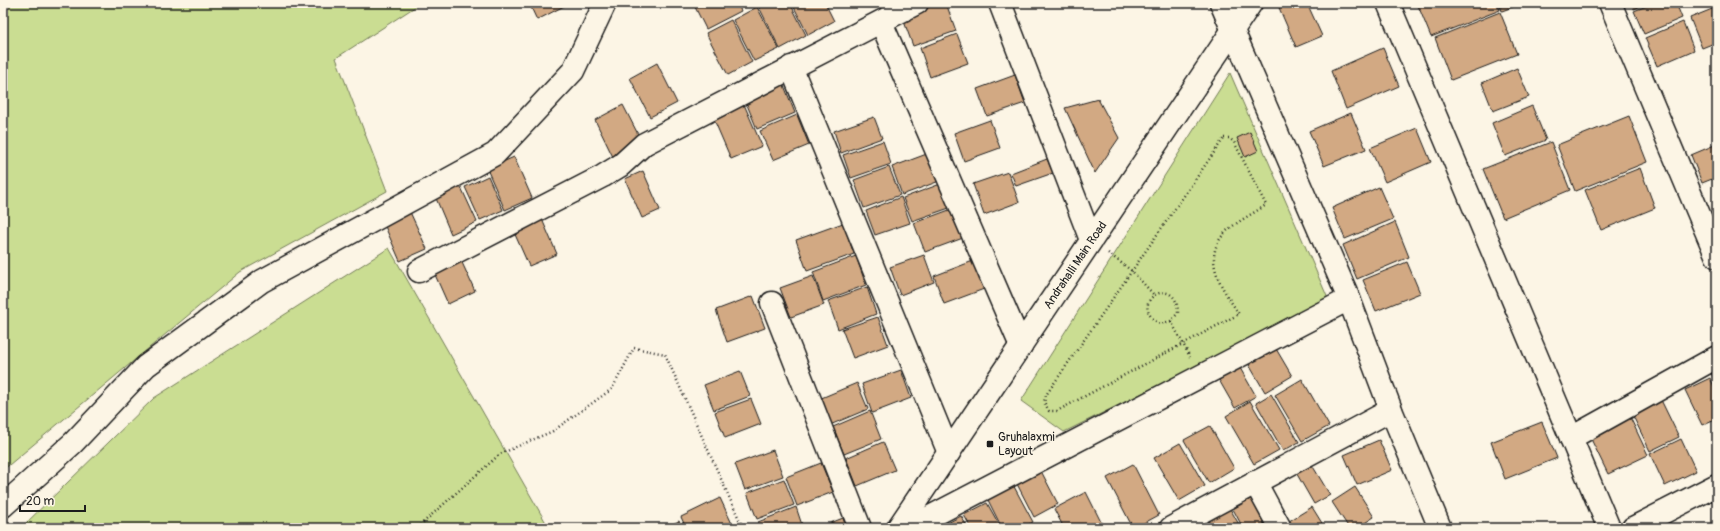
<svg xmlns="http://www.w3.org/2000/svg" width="1720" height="531" viewBox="0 0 1720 531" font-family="Pangolin,sans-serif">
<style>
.green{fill:#cadd92;stroke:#737c57}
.building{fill:#d2a983;stroke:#1c1c1c}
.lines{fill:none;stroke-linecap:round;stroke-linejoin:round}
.minor-casing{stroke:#1c1c1c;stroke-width:25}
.secondary-casing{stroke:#1c1c1c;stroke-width:25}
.path{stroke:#1c1c1c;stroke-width:2.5;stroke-dasharray:1 3;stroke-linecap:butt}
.minor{stroke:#fcf5e5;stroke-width:22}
.secondary{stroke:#fcf5e5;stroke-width:22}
.poi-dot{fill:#1c1c1c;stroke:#fcf5e5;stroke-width:1.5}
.labels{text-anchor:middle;stroke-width:3;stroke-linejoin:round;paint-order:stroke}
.street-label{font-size:12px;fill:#1c1c1c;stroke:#fcf5e5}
.poi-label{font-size:12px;fill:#1c1c1c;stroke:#fcf5e5;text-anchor:start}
</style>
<rect width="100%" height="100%" fill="#fcf5e5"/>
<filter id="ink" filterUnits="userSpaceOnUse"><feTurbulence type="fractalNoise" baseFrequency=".025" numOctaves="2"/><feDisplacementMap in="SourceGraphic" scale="8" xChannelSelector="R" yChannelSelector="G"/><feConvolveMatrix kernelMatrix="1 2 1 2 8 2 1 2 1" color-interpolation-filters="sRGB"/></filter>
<g filter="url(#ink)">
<g class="green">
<polygon points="3,3 421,3 336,58 387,191 240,272 3,470"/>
<polygon points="1230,73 1329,301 1064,432 1021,401"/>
<polygon points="389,248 549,528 21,528 154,398"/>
</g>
<g class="building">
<polygon points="529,3 565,3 566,5 537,20"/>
<polygon points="693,3 737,3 741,11 706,29"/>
<polygon points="762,3 790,3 806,35 780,49 758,5"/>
<polygon points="792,3 825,3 834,21 808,35"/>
<polygon points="937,3 946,3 956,31 913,46 902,16"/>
<polygon points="1277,3 1307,3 1322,36 1296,47"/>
<polygon points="1417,3 1497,3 1500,10 1431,37"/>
<polygon points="1499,3 1523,3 1502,11"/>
<polygon points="1632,3 1647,3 1634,9"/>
<polygon points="1654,3 1676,3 1682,18 1644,34 1634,11"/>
<polygon points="757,7 779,49 754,61 733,20"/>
<polygon points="1717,7 1717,42 1702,48 1690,18"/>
<polygon points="1500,12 1517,54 1451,80 1435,38"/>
<polygon points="731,20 752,62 728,75 706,33"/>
<polygon points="1683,22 1694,50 1657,66 1645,38"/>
<polygon points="957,34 968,63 930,77 920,48"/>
<polygon points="1383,48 1399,86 1346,109 1331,71"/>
<polygon points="657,63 677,103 650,117 630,78"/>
<polygon points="1517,68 1529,97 1493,111 1482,83"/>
<polygon points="1015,75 1025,103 987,116 977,89"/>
<polygon points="783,83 795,113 757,129 745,100"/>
<polygon points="1098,99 1119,138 1095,173 1065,108"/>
<polygon points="743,102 762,146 731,159 712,115"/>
<polygon points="623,105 642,142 613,157 595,120"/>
<polygon points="1532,106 1546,140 1505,156 1492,123"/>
<polygon points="1351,113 1366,149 1324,166 1309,131"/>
<polygon points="797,115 809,145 773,160 760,131"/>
<polygon points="1629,116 1647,162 1575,191 1557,145"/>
<polygon points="874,117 882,138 841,153 834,131"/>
<polygon points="990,120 1000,148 964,161 954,133"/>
<polygon points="1417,128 1431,162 1385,182 1370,148"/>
<polygon points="1250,132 1258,151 1245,157 1237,138"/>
<polygon points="883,141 891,164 851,178 843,155"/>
<polygon points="1551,142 1570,190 1503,218 1483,169"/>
<polygon points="1717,144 1717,177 1702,183 1691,155"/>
<polygon points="932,152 942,180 902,195 892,167"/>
<polygon points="514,157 532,198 505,210 487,169"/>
<polygon points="1047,159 1053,173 1016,186 1011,173"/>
<polygon points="889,167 900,195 864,208 854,180"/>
<polygon points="1640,168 1655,208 1601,230 1585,190"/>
<polygon points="643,171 660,210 642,218 625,179"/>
<polygon points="1008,172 1019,202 984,215 973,184"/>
<polygon points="488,176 503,210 480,220 465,187"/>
<polygon points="943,183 952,207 912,221 903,198"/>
<polygon points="460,185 477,222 451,234 435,196"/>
<polygon points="1379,187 1393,219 1345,239 1332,208"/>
<polygon points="901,197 910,223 875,235 866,211"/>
<polygon points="952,209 963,238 925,252 914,223"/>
<polygon points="410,212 427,249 400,261 384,224"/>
<polygon points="541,217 557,254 529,266 513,230"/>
<polygon points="1395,222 1409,257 1357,279 1343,245"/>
<polygon points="843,223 854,254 807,271 796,240"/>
<polygon points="924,255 934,282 900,295 890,267"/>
<polygon points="459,256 475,291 448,304 432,268"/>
<polygon points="856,256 866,285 823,301 813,272"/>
<polygon points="973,261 984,289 944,304 934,276"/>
<polygon points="1407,262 1420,293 1376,311 1363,280"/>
<polygon points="813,276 824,305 791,317 780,288"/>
<polygon points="867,287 876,314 838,329 828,301"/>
<polygon points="753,296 765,328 727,342 716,310"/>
<polygon points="878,317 888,345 853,358 842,329"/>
<polygon points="1272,342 1292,376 1265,392 1245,358"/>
<polygon points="1236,361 1256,396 1235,408 1215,373"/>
<polygon points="901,370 911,398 872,413 862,384"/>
<polygon points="1717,370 1717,385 1711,373"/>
<polygon points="740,371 750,396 714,410 704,385"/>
<polygon points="1710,378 1717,392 1717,418 1702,425 1685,390"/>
<polygon points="1302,379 1329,426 1302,441 1275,395"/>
<polygon points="857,383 868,409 830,425 819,399"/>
<polygon points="1271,394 1299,442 1283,451 1256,403"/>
<polygon points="751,399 761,424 725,438 715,412"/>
<polygon points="1661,400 1679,437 1650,451 1632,414"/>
<polygon points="1250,401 1279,450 1254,464 1226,416"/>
<polygon points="870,411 881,439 844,454 833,427"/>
<polygon points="1629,415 1648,455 1608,474 1589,435"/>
<polygon points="1542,422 1557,458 1505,479 1491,442"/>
<polygon points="1210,426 1234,468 1209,483 1184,440"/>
<polygon points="1681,439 1696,471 1665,486 1650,454"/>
<polygon points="1379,440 1392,470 1357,485 1344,455"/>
<polygon points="883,442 895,470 857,486 846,458"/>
<polygon points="1180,443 1205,486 1179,501 1154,458"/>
<polygon points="773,450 783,476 745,490 735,464"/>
<polygon points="1309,460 1330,495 1314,504 1294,469"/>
<polygon points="821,463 833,492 797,506 786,477"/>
<polygon points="1133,464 1159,515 1135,528 1133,528 1107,478"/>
<polygon points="1040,469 1058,504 1034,517 1016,482"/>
<polygon points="784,479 794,505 757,519 747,493"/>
<polygon points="1011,481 1033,522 1022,528 1002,528 985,494"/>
<polygon points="1355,487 1374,517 1357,528 1349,528 1332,502"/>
<polygon points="1086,492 1104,528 1064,528 1054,509"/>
<polygon points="1256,496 1270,528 1243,528 1233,509"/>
<polygon points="720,498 734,528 686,528 681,517"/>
<polygon points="987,503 1001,528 971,528 964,515"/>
<polygon points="796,507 803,528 761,528 758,522"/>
<polygon points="1229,507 1241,528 1208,528 1204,520"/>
<polygon points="1312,507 1325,528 1289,528 1286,523"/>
<polygon points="961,516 968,528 938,528"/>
<polygon points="843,518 846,528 818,528"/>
<polygon points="679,521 683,528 664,528"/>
<polygon points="1414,524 1416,528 1407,528"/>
</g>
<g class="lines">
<defs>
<g id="minor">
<polyline points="1000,3 1091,240"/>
<polyline points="1221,3 1349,299 1391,410 1440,528"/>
<polyline points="1388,3 1609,528"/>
<polyline points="1610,3 1717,257"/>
<polyline points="881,22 1021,346"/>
<polyline points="791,67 949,453"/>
<polyline points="419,271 603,176 621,165 644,144 917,3"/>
<polyline points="772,303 860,528"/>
<polyline points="1571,438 1717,357"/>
<polyline points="1255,482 1280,528"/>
<polyline points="3,506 73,443 146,366 262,281 495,154 573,71 605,3"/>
<polyline points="909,528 1349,299"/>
<polyline points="1171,528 1391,410"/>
<polyline points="1633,528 1717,485"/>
</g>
<polyline id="secondary" points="898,528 1251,3"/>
</defs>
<use href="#minor" class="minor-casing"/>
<use href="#secondary" class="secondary-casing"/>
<g class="path">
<path d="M1224,138h5l5,4 32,63c-12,8 -26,15 -37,24 -31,27 -7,59 10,85l-182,97h-8l-5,-9 2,-7z"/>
<polyline points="1108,253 1132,271 1154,295"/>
<path d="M1171,321l-11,3c-36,-21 17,-53 18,-11l-7,8 19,36"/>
<polyline points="417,528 500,454 553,431 612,389 634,348 665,354 743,528"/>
</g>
<use href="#minor" class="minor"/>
<use href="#secondary" class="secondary"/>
</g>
</g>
<rect class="poi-dot" x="986" y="440" width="8" height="8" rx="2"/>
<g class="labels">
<g class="street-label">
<text transform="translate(1075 265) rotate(-56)" y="4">Andrahalli Main Road</text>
</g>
<g class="poi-label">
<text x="998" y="441">Gruhalaxmi<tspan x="998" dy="14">Layout</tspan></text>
</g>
</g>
<rect width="1720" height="531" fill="none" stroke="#fcf5e5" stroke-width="16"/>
<rect x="8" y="8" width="1704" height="515" fill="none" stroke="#1c1c1c" stroke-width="1.5" filter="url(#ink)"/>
<path d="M20 505v6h65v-6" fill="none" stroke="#1c1c1c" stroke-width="2"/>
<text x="26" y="505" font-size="12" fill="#1c1c1c" stroke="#fcf5e5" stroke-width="3" paint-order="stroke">20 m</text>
</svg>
